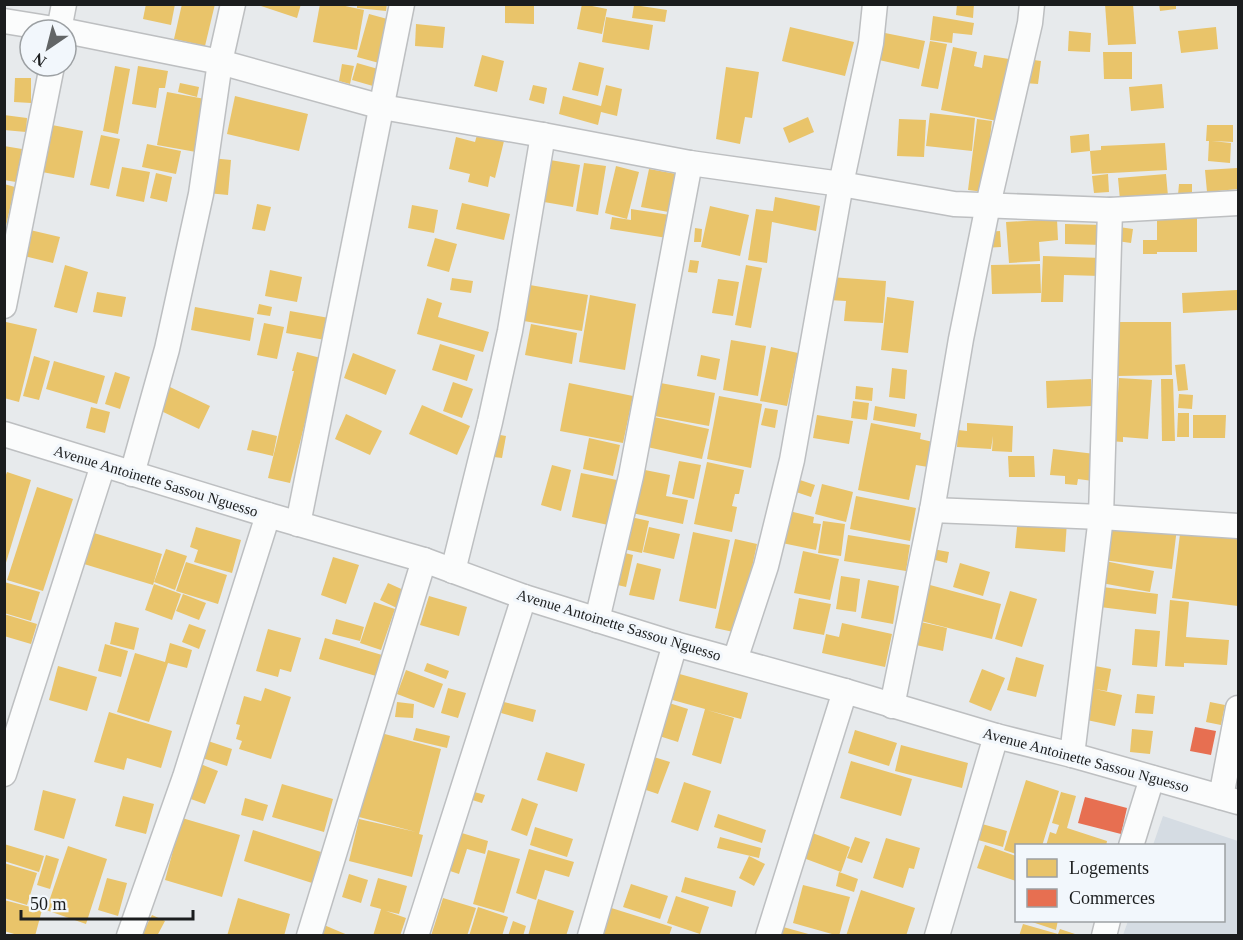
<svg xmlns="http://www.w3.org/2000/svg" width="1243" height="940" viewBox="0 0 1243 940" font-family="Georgia,serif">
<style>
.built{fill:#d5dce3}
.homes{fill:#e9c46a}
.shops{fill:#e76f51}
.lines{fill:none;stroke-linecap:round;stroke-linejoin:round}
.minor-casing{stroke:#bdbfc1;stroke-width:27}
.minor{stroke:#fbfcfc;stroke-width:24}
.labels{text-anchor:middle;stroke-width:6;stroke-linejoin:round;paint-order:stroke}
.street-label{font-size:15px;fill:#1b1d1e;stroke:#f2f7fc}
</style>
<rect width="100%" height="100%" fill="#e7eaec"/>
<polygon class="built" points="1163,816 1238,841 1238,935 1123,935 1128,921 1224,920 1224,846 1153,845"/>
<g class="homes">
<polygon points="146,4 175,4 171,25 143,19"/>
<polygon points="182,4 215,4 205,46 174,39"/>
<polygon points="261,4 301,4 297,18 261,6"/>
<polygon points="320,4 336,4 364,10 357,50 313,42"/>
<polygon points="357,4 387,4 386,11 357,8"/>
<polygon points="505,4 534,4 534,24 505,23"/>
<polygon points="582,4 607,9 602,34 577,29"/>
<polygon points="957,4 974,4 973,18 956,15"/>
<polygon points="1105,4 1133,4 1136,44 1108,45"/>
<polygon points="1159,4 1176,4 1176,9 1160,11"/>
<polygon points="634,5 667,10 665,22 632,18"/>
<polygon points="369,14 391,20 379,63 357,57"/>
<polygon points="933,16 974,23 972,35 953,33 952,43 930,40"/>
<polygon points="606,17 653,25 649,50 602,42"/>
<polygon points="416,24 445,27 443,48 415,46"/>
<polygon points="790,27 854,42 845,76 782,61"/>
<polygon points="1216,27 1218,49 1181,53 1178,31"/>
<polygon points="1069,31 1091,33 1090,52 1068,51"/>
<polygon points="885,33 925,41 919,69 879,60"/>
<polygon points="930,41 947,44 938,89 921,86"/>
<polygon points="953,47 977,52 974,66 982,68 984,55 1009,59 997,121 941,110"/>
<polygon points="1103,52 1132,52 1132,79 1104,79"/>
<polygon points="482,55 504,61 497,92 474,86"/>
<polygon points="1027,59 1041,61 1038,84 1024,83"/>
<polygon points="579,62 604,68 598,96 572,90"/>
<polygon points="357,63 385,71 380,88 352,80"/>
<polygon points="342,64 354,66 350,84 339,81"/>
<polygon points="115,66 130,69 118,134 103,131"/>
<polygon points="138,66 168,71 165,88 159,88 156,108 132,104"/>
<polygon points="726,67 759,72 752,118 745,117 740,144 716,139"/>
<polygon points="15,78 31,78 31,103 14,102"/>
<polygon points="180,83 199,87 197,97 178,92"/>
<polygon points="1162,84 1164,108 1131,111 1129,87"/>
<polygon points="533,85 547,88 544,104 529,100"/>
<polygon points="606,85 622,89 617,116 601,112 598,125 559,114 563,96 601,106"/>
<polygon points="167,92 205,99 196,152 157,145"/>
<polygon points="235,96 308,114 299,151 227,134"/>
<polygon points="930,113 975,118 972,151 926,146"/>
<polygon points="4,115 27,118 26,132 4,130"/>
<polygon points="808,117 814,132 789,143 783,128"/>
<polygon points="899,119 926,120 924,157 897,156"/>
<polygon points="977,119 992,121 984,192 968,190"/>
<polygon points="52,125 83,131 74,178 42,172"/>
<polygon points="1207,125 1233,125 1233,142 1212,141 1231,143 1230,163 1208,161 1209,141 1206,141"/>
<polygon points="1089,134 1090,151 1101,150 1101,146 1165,143 1167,170 1092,174 1090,151 1071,153 1070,136"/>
<polygon points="101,135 120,139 109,189 90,185"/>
<polygon points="477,135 504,141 495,178 490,176 488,187 468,182 470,174 449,169 456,137 475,142"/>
<polygon points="147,144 181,151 176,174 142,167"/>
<polygon points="4,146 22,149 16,182 4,180"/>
<polygon points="211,158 231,160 228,195 207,193"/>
<polygon points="550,160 580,165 573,207 544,202"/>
<polygon points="584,163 606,166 598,215 576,211"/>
<polygon points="616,166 639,172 627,219 605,213"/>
<polygon points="122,167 150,172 144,202 116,196"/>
<polygon points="1237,168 1238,189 1207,192 1205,170"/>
<polygon points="649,169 682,175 674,213 641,207"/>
<polygon points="156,173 172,177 167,202 150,198"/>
<polygon points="1108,174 1109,192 1094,193 1092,176"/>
<polygon points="1166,174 1168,196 1120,200 1118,178"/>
<polygon points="4,184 15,187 5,230 4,230"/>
<polygon points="1179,184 1192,184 1192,196 1178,195"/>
<polygon points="775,197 820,206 816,231 772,222 767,263 748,260 756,209 773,211"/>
<polygon points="462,203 510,214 504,240 456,229"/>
<polygon points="257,204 271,207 265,231 252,229"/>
<polygon points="412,205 438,210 434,233 408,228"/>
<polygon points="710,206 749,215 740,256 701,247"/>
<polygon points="631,209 670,215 667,238 610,229 612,217 631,220"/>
<polygon points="1157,218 1197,218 1197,252 1157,252 1157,254 1143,254 1143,240 1157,240"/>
<polygon points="1057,219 1058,240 1039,242 1040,261 1009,263 1006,222"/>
<polygon points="1065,224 1103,225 1103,245 1065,244"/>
<polygon points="1119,227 1133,229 1131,243 1117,241"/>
<polygon points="695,228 702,229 701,242 694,242"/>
<polygon points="30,230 60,237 53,263 24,256"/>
<polygon points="1000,231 1001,247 983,248 983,232"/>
<polygon points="435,238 457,244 449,272 427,266"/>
<polygon points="1043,256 1102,258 1101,276 1064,275 1063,302 1041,302"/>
<polygon points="690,260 699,261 697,273 688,272"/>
<polygon points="1040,264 1041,293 992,294 991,265"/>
<polygon points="65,265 88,272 77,313 54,307"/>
<polygon points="746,265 762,268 751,328 735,325"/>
<polygon points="270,270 302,277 297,302 265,296"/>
<polygon points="830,277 886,281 883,323 844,321 846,301 828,300"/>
<polygon points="452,278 473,281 471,293 450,290"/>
<polygon points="718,279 739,282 733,316 712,313"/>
<polygon points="524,284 588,295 582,331 518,320"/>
<polygon points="1237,290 1238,310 1183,313 1182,293"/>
<polygon points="97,292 126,297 122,317 93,312"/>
<polygon points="590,295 636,304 625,370 579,362"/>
<polygon points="887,297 914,301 908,353 881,350"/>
<polygon points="427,298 442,303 438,317 489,332 483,352 417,334"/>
<polygon points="259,304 272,307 270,316 257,314"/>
<polygon points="195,307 254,318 250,341 191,330"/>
<polygon points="290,311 329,318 325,340 286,333"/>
<polygon points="6,322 37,329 19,402 4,398 4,329"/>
<polygon points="1117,322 1171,322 1172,375 1118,376"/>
<polygon points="264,323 284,327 277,359 257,355"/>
<polygon points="531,324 577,333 572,364 525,355"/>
<polygon points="731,340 766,346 758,396 723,390"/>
<polygon points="440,344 475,355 467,381 432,370"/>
<polygon points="771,347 798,353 787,406 760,401"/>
<polygon points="297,352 321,358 290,483 268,478 294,371 292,371"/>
<polygon points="353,353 396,370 386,395 344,378"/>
<polygon points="701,355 720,359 716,380 697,376"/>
<polygon points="34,356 50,361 39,400 23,396"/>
<polygon points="54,361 105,376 97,404 46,389"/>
<polygon points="1185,364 1188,390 1178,391 1175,365"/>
<polygon points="892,368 907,370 905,399 889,397"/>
<polygon points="115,372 130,377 120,409 105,404"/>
<polygon points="1119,378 1152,380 1148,439 1123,437 1123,442 1109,441 1110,422 1116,423"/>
<polygon points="1091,379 1092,406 1047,408 1046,381"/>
<polygon points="1161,379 1173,379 1175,441 1162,441"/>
<polygon points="453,382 473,389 462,418 443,411"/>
<polygon points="655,382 715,393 709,426 649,415"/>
<polygon points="569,383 633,396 623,443 560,431"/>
<polygon points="856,386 873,388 872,401 855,399"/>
<polygon points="170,387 210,406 199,429 159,410"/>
<polygon points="1179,394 1193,395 1192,409 1178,408"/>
<polygon points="719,396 762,404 751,468 707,459"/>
<polygon points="853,401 869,403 867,420 851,418"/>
<polygon points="422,405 470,426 457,455 409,434"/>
<polygon points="875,406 917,414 915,427 873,420"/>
<polygon points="91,407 110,412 105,433 86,428"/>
<polygon points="765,408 778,410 775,428 761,425"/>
<polygon points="1178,413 1189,413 1189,437 1177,437"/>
<polygon points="346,414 382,431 370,455 335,439"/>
<polygon points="817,415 853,421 849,444 813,438"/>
<polygon points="1193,415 1226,415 1225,438 1193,438"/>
<polygon points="654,417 709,429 702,459 647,447"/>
<polygon points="871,423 921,433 920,439 933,442 928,467 916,465 909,500 858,490"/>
<polygon points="967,423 1013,426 1012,452 992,451 993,436 991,449 957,447 958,430 967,431"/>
<polygon points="252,430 277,436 273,456 247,450"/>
<polygon points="489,433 506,436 502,458 486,456"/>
<polygon points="589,438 620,445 613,476 583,469"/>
<polygon points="1053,449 1095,454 1093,481 1078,479 1077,485 1065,484 1065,476 1050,475"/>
<polygon points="1008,456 1034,456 1035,477 1009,477"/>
<polygon points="679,461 701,465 694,499 672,494"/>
<polygon points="707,462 744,470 739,494 735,494 732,506 737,507 732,532 694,524"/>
<polygon points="552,465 571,470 561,511 541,505"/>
<polygon points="640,469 670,475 666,496 688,500 683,524 632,513"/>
<polygon points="7,472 31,480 5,566 4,480"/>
<polygon points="581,473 617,480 608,525 572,517"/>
<polygon points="800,480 815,485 811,497 796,492"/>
<polygon points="822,484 853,492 846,522 815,514"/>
<polygon points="37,487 73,499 43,591 7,580"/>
<polygon points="856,496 916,508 910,541 850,529"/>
<polygon points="789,511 814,517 813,523 821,524 816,550 782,543"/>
<polygon points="626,516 649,521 642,553 619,548"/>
<polygon points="1018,517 1067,521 1065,552 1015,548"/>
<polygon points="1114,519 1177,528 1172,569 1096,559 1100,536 1111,538"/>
<polygon points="823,521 845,524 841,556 818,553"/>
<polygon points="1181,526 1238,533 1238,606 1172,598"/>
<polygon points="196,527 241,540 232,573 194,562 198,550 190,547"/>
<polygon points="649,527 680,534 674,559 643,552"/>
<polygon points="693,532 730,540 716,609 679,601"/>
<polygon points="94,533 162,554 153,585 84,564"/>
<polygon points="848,535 910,545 906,571 844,561"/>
<polygon points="735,539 757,544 738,633 715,628"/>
<polygon points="166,549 187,556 175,590 154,582"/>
<polygon points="933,549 949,552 947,563 931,559"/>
<polygon points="617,551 633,555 626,587 609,583"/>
<polygon points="803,551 839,559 830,600 794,593"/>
<polygon points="333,557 359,565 346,604 321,595"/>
<polygon points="1100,560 1154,571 1150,592 1096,582"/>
<polygon points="186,562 227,575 218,604 176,591"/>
<polygon points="637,563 661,569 654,600 629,595"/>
<polygon points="960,563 990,572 983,596 953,587"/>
<polygon points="841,576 860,579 856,612 836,609"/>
<polygon points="868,580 899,586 893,624 861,618"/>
<polygon points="4,582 40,592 31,621 4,613"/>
<polygon points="388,583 408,592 399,609 380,600"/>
<polygon points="154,584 181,594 172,620 145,610"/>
<polygon points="930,585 1001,604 992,639 921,621"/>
<polygon points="1095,586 1158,594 1156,614 1092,606"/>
<polygon points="1010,591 1037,599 1022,647 995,639"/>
<polygon points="183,594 206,603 199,620 176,611"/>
<polygon points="429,596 467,607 459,636 420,625"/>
<polygon points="799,598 831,604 824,635 793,629"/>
<polygon points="1170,600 1189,602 1186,637 1229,640 1227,665 1184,663 1184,667 1165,666"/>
<polygon points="374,602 395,609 381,650 360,643"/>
<polygon points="4,614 37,624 31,644 4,636"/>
<polygon points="336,619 364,627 360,641 332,634"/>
<polygon points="912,620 947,628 943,651 907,643"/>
<polygon points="115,622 139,628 134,650 110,644"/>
<polygon points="842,623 892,634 885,667 822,653 826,634 839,637"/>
<polygon points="189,624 206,630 199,649 182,642"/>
<polygon points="268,629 301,638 291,672 280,669 278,677 256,671"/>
<polygon points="1135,629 1160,631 1157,667 1132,665"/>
<polygon points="325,638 382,655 376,676 319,659"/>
<polygon points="170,643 192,650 187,668 168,663 149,722 117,712 135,653 165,662"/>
<polygon points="105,644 128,651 121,677 98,671"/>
<polygon points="1016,657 1044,665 1036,697 1007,690"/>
<polygon points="427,663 449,671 446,679 424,671"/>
<polygon points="1084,664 1111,669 1107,691 1095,689 1122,695 1115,726 1082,719"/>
<polygon points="58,666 97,677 87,711 49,700"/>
<polygon points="982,669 1005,678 991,711 969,702"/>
<polygon points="406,670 443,684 434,708 397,694"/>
<polygon points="676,673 748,693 741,719 707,710 734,718 721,764 692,755 705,709 669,699"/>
<polygon points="265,688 291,697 271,759 239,749 242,741 236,739 240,725 236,724 244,696 261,701"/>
<polygon points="448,688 466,693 458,718 441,713"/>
<polygon points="1137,694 1155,696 1153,714 1135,713"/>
<polygon points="397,702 414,704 413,718 395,717"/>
<polygon points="504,702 536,710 533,722 501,713"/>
<polygon points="666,702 688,709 678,742 656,735"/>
<polygon points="1210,702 1225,705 1221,725 1206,722"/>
<polygon points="109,712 172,731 161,768 127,758 124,770 94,762"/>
<polygon points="416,728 450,736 447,748 413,740"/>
<polygon points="1132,729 1153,731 1150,754 1130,752"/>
<polygon points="855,730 897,743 889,766 848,753"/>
<polygon points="381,733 441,749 419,834 423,835 412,877 349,861 359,819 416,832 359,817"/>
<polygon points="205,740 232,749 227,766 199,757"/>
<polygon points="901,745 968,763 962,788 895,771"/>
<polygon points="546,752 585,764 577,792 537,780"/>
<polygon points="654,757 670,762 658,794 643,789"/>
<polygon points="851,761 912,779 901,816 840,798"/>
<polygon points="198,763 218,771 205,804 185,797"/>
<polygon points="1026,780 1059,791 1042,846 1016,846 1016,854 1004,850"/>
<polygon points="684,782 711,791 698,831 671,822"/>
<polygon points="282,784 333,799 324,832 272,817"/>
<polygon points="43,790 76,799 64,839 34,830"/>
<polygon points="471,791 485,795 482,803 469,799"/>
<polygon points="1061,792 1076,796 1067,828 1107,841 1106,846 1046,846 1050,832 1056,834 1059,825 1052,823"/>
<polygon points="123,796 154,804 146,834 115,826"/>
<polygon points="245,798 268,805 263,821 241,815"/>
<polygon points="522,798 538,804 527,836 511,830"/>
<polygon points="718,814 766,830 762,843 714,827"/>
<polygon points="182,818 240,835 222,897 165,880"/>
<polygon points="975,822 1007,831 1003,847 971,838"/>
<polygon points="535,827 573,839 567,857 530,845"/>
<polygon points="253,830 321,852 312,883 244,861"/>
<polygon points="452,830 488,841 485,854 467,849 459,874 441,868"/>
<polygon points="807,831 850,847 841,872 798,856"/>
<polygon points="720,837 761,848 759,858 717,848"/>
<polygon points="855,837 870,842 862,863 847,858"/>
<polygon points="886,838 920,848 914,869 909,868 903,888 873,878"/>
<polygon points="4,844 44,856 39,872 4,861"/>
<polygon points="985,845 1016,856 1016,881 977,868"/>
<polygon points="68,846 107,859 86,924 46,910"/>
<polygon points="529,849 574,862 569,877 545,870 536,900 516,893"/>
<polygon points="488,850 520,859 504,913 473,904"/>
<polygon points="46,855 59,859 50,889 37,885"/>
<polygon points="749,856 765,864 754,886 739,878"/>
<polygon points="4,863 37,873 27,905 4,898"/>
<polygon points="839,872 858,879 854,892 836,886"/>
<polygon points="349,874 368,880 361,903 342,897"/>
<polygon points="685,877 736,891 732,907 681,892"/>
<polygon points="107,878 127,883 118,916 98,910"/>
<polygon points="378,878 407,886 399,914 386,911 406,918 400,936 373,936 381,909 370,906"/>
<polygon points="631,884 668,896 660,919 623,907"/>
<polygon points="803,885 850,897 839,936 793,923"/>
<polygon points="861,890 915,908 906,936 846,936"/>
<polygon points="676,896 709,907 700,934 667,923"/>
<polygon points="238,898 290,914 284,936 227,936"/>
<polygon points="443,898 476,908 467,936 431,936"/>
<polygon points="538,899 574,911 566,936 528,936"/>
<polygon points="4,900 42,910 35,936 21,936 4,931"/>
<polygon points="605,906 672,927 669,936 596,936"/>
<polygon points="478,907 508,917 502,936 469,936"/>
<polygon points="152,915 165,921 157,936 141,936"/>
<polygon points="1026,920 1058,920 1056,930"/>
<polygon points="513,921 526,926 523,936 508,936"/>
<polygon points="1023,924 1058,934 1060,929 1081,936 1019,936"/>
<polygon points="324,925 350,936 320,936"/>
<polygon points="776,925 812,935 812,936 773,936"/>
</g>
<g class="shops">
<polygon points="1195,727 1216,731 1211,755 1190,751"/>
<polygon points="1085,797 1127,808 1121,834 1078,823"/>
</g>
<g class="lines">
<defs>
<g id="minor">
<polyline points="4,21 60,30"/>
<polyline points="59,30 64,4"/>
<polyline points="66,31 220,62 382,107 543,135 690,163 841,184 954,204 1110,210 1238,203"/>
<polyline points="4,306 52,66"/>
<polyline points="4,434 268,515 424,560 524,597 675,644 845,691 996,736 1072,755 1238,802"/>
<polyline points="132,474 167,349 201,194 220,62 233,4"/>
<polyline points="932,510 1101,517 1238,526"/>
<polyline points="298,524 402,4"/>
<polyline points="453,571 490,422 510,331 543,135"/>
<polyline points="597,620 631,476 690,163"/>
<polyline points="735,660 766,566 792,460 841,184 871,43 875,4"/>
<polyline points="892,706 932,510 961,339 988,205 1030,23 1032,4"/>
<polyline points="1072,755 1101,517 1110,210"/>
<polyline points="4,774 103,465"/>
<polyline points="1221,797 1238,708"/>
<polyline points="1131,846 1152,778"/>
<polyline points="129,936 185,777 268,515"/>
<polyline points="309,936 424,560"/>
<polyline points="416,936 524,597"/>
<polyline points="590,936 675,644"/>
<polyline points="768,936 845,691"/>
<polyline points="937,936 996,736"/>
<polyline points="1104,936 1108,920"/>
</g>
</defs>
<use href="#minor" class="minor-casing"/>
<use href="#minor" class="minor"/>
</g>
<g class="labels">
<g class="street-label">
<text transform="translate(156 481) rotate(17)" y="5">Avenue Antoinette Sassou Nguesso</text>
<text transform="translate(619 625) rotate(17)" y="5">Avenue Antoinette Sassou Nguesso</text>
<text transform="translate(1086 760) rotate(15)" y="5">Avenue Antoinette Sassou Nguesso</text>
</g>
</g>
<rect width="1243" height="940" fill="none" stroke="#1b1d1e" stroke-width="12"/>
<rect x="1015" y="844" width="210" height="78" fill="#f2f7fc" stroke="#9ca0a3" stroke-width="1.5"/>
<rect x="1027" y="859" width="30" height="18" fill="#e9c46a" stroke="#9ca0a3" stroke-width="1.5"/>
<text x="1069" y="874" font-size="18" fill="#1b1d1e">Logements</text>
<rect x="1027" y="889" width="30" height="18" fill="#e76f51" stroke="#9ca0a3" stroke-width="1.5"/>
<text x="1069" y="904" font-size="18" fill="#1b1d1e">Commerces</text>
<g transform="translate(48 48) rotate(215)"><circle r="28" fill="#f2f7fc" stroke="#9ca0a3" stroke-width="1.5"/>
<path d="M0-4.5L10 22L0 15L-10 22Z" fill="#626566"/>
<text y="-9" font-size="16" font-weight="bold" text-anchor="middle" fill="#1b1d1e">N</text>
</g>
<path d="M21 910v9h172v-9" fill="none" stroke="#1b1d1e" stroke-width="3"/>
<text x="30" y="910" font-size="18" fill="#1b1d1e" stroke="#f2f7fc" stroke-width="4.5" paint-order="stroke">50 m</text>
</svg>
